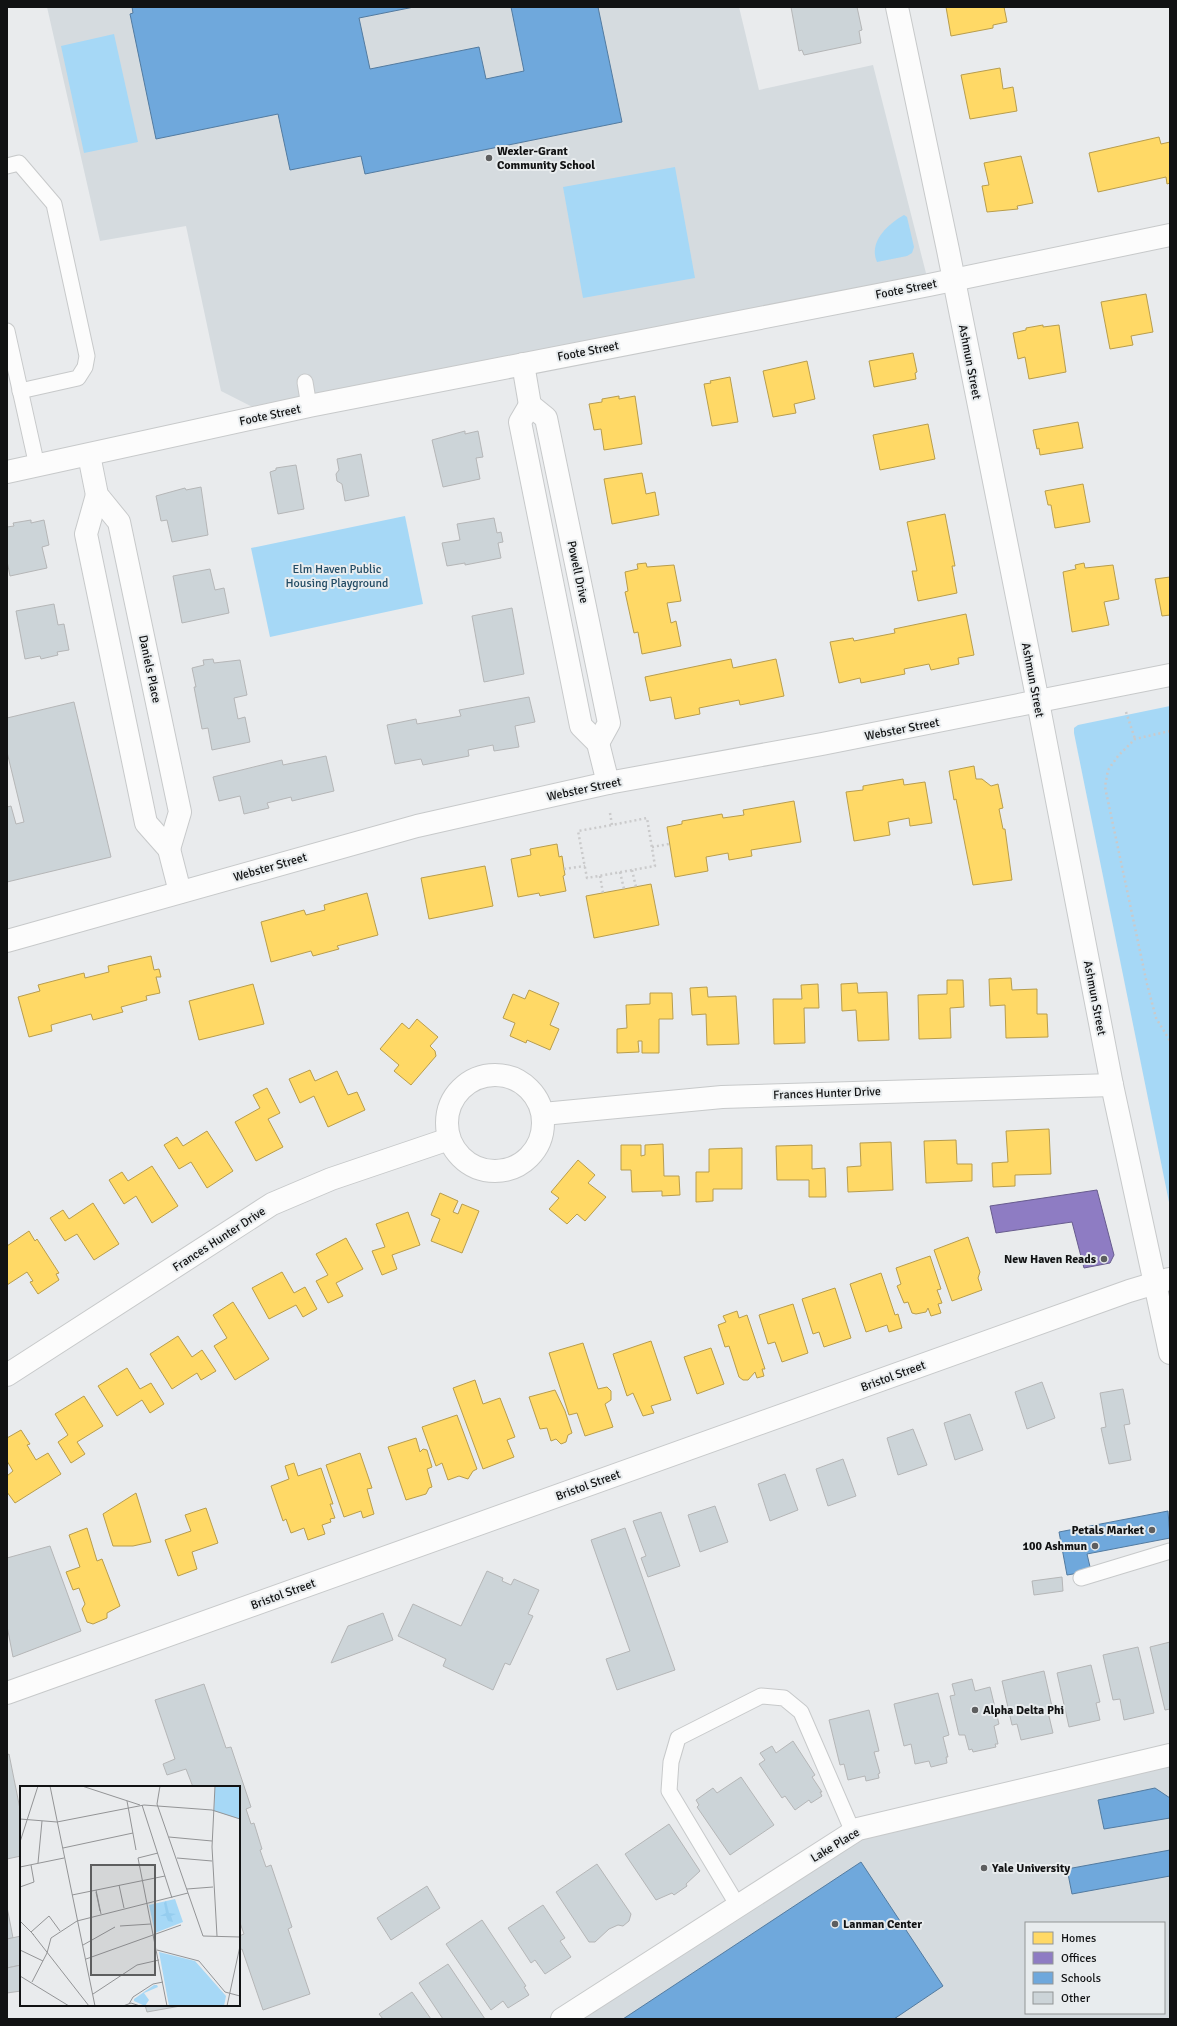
<svg xmlns="http://www.w3.org/2000/svg" width="1177" height="2026" viewBox="0 0 1177 2026" font-family="Signika,sans-serif">
<style>
.built{fill:#d5dbdf;fill-rule:evenodd}
.green{fill:#a6d8f6}
.homes{fill:#ffd966;stroke:#b89d4d}
.offices{fill:#8e7cc3;stroke:#685c8e}
.schools{fill:#6fa8dc;stroke:#537ba0}
.building{fill:#ccd4d8;stroke:#b5b6b7}
.lines{fill:none;stroke-linecap:round;stroke-linejoin:round}
.lane-casing{stroke:#c7c9ca;stroke-width:17}
.street-casing{stroke:#c7c9ca;stroke-width:24}
.path{stroke:#cacacb;stroke-width:2.5;stroke-dasharray:2 3;stroke-linecap:butt}
.lane{stroke:#fcfcfc;stroke-width:15}
.street{stroke:#fcfcfc;stroke-width:22}
.poi-dot{fill:#5d5e5f;stroke:#e8ecee;stroke-width:1.5}
.labels{text-anchor:middle;stroke-width:4;stroke-linejoin:round;paint-order:stroke}
.poi-label{font-size:12px;font-weight:bold;fill:#111213;stroke:#e8ecee;text-anchor:start}
.street-label{font-size:12px;fill:#111213;stroke:#e8ecee}
.park-label{font-size:12px;fill:#224b64;stroke:#e8ecee}
.inset-road{fill:none;stroke:#939496;stroke-width:1}
.view{fill:#5d5e5f;fill-opacity:0.15;stroke:#5d5e5f;stroke-width:2}
.inset-edge{fill:none;stroke:#111213;stroke-width:2}
</style>
<rect width="100%" height="100%" fill="#e9ebed"/>
<g class="built">
<polygon points="47,7 739,7 759,90 873,65 929,285 268,415 221,391 186,226 100,241"/>
<path d="M1170,1755v264h-608l296,-190zM1026,1923h138v90h-138z"/>
</g>
<g class="green">
<polygon points="114,34 138,142 84,153 61,46"/>
<polygon points="675,167 695,278 583,298 563,187"/>
<path d="M904,215l3,2 7,30 -2,6 -5,3 -30,6c-9,-20 11,-38 27,-47z"/>
<polygon points="405,516 423,604 270,637 251,548"/>
<polygon points="1170,706 1170,1207 1074,733 1074,728 1078,725"/>
</g>
<g class="homes">
<polygon points="946,7 1004,7 1007,22 993,25 993,28 951,36"/>
<polygon points="1000,68 1003,89 1013,87 1017,111 970,119 961,75"/>
<polygon points="1159,137 1161,144 1170,142 1170,183 1167,184 1166,177 1098,192 1089,153"/>
<polygon points="1021,156 1033,203 1017,206 1018,209 987,212 982,186 989,185 984,163"/>
<polygon points="1146,294 1153,332 1131,336 1133,345 1110,349 1101,302"/>
<polygon points="1043,325 1043,327 1059,325 1066,372 1029,379 1025,357 1018,359 1013,333 1026,330 1026,328"/>
<polygon points="913,353 917,372 915,373 916,379 874,387 869,361"/>
<polygon points="807,361 815,399 794,404 796,413 773,417 763,371"/>
<polygon points="730,377 738,422 712,426 704,384 711,383 710,381"/>
<polygon points="619,396 619,399 635,396 642,444 604,450 601,429 594,430 589,404 602,402 602,399"/>
<polygon points="1078,422 1083,448 1040,455 1039,448 1037,449 1033,430"/>
<polygon points="928,424 935,459 880,470 873,435"/>
<polygon points="642,473 646,494 655,492 659,515 612,524 604,479"/>
<polygon points="1083,484 1090,522 1055,528 1051,505 1048,505 1045,491"/>
<polygon points="945,514 955,566 952,566 957,593 918,601 912,571 917,571 907,522"/>
<polygon points="646,563 647,567 674,565 681,601 667,603 671,623 676,621 681,646 642,654 638,632 634,633 625,592 628,591 625,572 638,569 637,564"/>
<polygon points="1084,563 1085,568 1113,565 1119,599 1104,602 1109,625 1072,632 1063,572 1076,569 1075,565"/>
<polygon points="1170,577 1170,615 1162,616 1155,579"/>
<polygon points="966,614 974,655 958,658 959,664 931,670 929,664 904,669 905,674 861,683 860,678 839,683 830,642 853,638 854,641 895,633 894,629"/>
<polygon points="731,659 733,668 776,659 784,696 740,705 739,700 699,708 700,714 675,719 671,697 650,701 645,677"/>
<polygon points="974,766 976,779 982,779 991,786 998,784 1003,808 999,809 1003,829 1005,829 1012,880 973,885 956,799 954,800 949,771"/>
<polygon points="903,779 904,785 925,782 932,823 910,826 909,818 888,822 890,835 854,841 846,792 863,790 863,786"/>
<polygon points="794,801 801,842 751,850 752,856 729,860 728,853 706,857 708,871 675,877 667,827 682,824 682,821 722,814 723,818 744,815 743,810"/>
<polygon points="557,844 559,857 562,856 564,869 565,875 563,876 566,891 540,896 539,893 518,897 511,859 531,855 530,849"/>
<polygon points="485,866 493,906 429,919 421,878"/>
<polygon points="651,884 659,925 594,938 586,896"/>
<polygon points="367,893 378,935 337,946 339,949 313,956 311,951 271,962 261,922 304,910 306,915 325,910 324,905"/>
<polygon points="151,956 154,970 159,969 161,977 156,977 160,993 146,996 147,1000 121,1007 123,1012 93,1020 91,1014 51,1025 52,1031 29,1037 18,997 40,991 38,985 84,973 85,978 109,972 108,966"/>
<polygon points="1011,978 1012,990 1037,989 1037,1014 1047,1014 1048,1037 1006,1038 1005,1005 990,1006 989,979"/>
<polygon points="947,980 963,980 964,1007 950,1008 951,1038 919,1039 918,995 947,994"/>
<polygon points="857,983 858,993 887,992 889,1040 858,1041 856,1010 842,1011 841,984"/>
<polygon points="253,984 264,1024 199,1040 189,1001"/>
<polygon points="818,984 819,1008 804,1008 805,1043 774,1044 773,999 802,999 801,985"/>
<polygon points="707,987 708,997 736,996 739,1044 707,1045 706,1014 692,1015 690,988"/>
<polygon points="529,990 559,1003 550,1025 559,1029 550,1050 527,1040 526,1043 510,1036 515,1023 503,1018 513,994 525,999"/>
<polygon points="650,993 672,993 673,1019 659,1019 659,1053 642,1053 642,1041 638,1041 639,1052 617,1053 617,1029 627,1028 626,1005 650,1004"/>
<polygon points="417,1019 438,1037 430,1046 435,1051 436,1056 411,1085 394,1071 399,1065 380,1049 402,1023 409,1029"/>
<polygon points="310,1070 315,1081 337,1071 348,1095 357,1092 365,1110 328,1127 314,1096 300,1103 289,1079"/>
<polygon points="267,1088 280,1113 268,1119 283,1147 256,1161 235,1122 260,1108 253,1095"/>
<polygon points="1049,1129 1051,1174 1015,1175 1015,1186 993,1187 992,1163 1008,1162 1006,1131"/>
<polygon points="207,1131 233,1171 207,1188 191,1162 179,1169 164,1145 177,1137 183,1146"/>
<polygon points="956,1140 957,1164 972,1164 972,1181 926,1183 924,1141"/>
<polygon points="891,1142 893,1190 848,1192 847,1167 861,1166 860,1143"/>
<polygon points="663,1144 664,1176 679,1176 680,1195 662,1196 662,1191 632,1192 631,1170 621,1170 621,1145 641,1145 641,1156 645,1155 645,1145"/>
<polygon points="812,1145 812,1169 825,1168 826,1197 809,1197 809,1180 777,1180 776,1146"/>
<polygon points="742,1148 742,1189 713,1189 713,1201 696,1202 696,1172 709,1172 709,1149"/>
<polygon points="578,1160 595,1175 588,1183 606,1197 585,1221 577,1214 567,1224 549,1209 559,1198 551,1192"/>
<polygon points="152,1166 178,1206 152,1223 136,1196 124,1204 109,1180 122,1172 128,1181"/>
<polygon points="440,1193 458,1201 453,1212 458,1214 462,1204 479,1211 462,1253 431,1241 440,1219 431,1215"/>
<polygon points="93,1203 119,1244 94,1260 77,1234 65,1241 50,1218 63,1210 69,1219"/>
<polygon points="408,1212 420,1245 392,1255 397,1269 382,1275 372,1251 385,1247 376,1224"/>
<polygon points="29,1231 35,1241 37,1239 59,1273 56,1274 59,1280 38,1294 30,1282 33,1281 27,1272 7,1285 7,1246"/>
<polygon points="968,1237 980,1272 978,1278 982,1290 952,1301 934,1250"/>
<polygon points="346,1238 363,1269 336,1283 343,1296 328,1303 316,1281 328,1275 316,1254"/>
<polygon points="930,1256 941,1289 937,1290 942,1303 938,1304 941,1313 931,1316 928,1308 926,1312 916,1314 912,1313 908,1302 904,1303 897,1286 901,1284 896,1268"/>
<polygon points="282,1272 294,1293 305,1287 317,1309 303,1317 296,1305 269,1319 252,1288"/>
<polygon points="881,1273 895,1315 898,1314 902,1328 889,1332 887,1325 866,1332 850,1284"/>
<polygon points="835,1288 851,1338 824,1347 819,1332 813,1334 802,1299"/>
<polygon points="233,1302 269,1359 235,1380 214,1346 227,1338 213,1315"/>
<polygon points="793,1304 808,1353 782,1362 775,1342 768,1344 759,1315"/>
<polygon points="737,1311 739,1318 747,1315 765,1369 762,1369 764,1376 757,1378 755,1372 748,1380 743,1380 739,1377 729,1346 725,1347 718,1325 726,1322 723,1316"/>
<polygon points="178,1336 192,1357 202,1350 216,1371 201,1380 197,1373 172,1389 150,1354"/>
<polygon points="651,1341 671,1400 651,1406 654,1413 643,1416 633,1393 627,1396 613,1354"/>
<polygon points="583,1343 598,1389 607,1387 611,1391 611,1400 605,1404 613,1427 585,1436 577,1413 569,1415 549,1353"/>
<polygon points="711,1348 724,1384 697,1394 684,1357"/>
<polygon points="127,1368 140,1389 151,1383 164,1404 150,1413 142,1400 117,1416 98,1386"/>
<polygon points="475,1380 483,1404 500,1398 515,1437 507,1440 514,1457 483,1469 453,1388"/>
<polygon points="555,1390 565,1411 572,1433 568,1435 566,1442 561,1444 556,1439 551,1441 547,1428 540,1429 529,1397"/>
<polygon points="84,1396 103,1426 77,1442 85,1454 71,1463 58,1442 68,1435 55,1414"/>
<polygon points="457,1415 477,1469 473,1471 468,1479 459,1476 448,1480 442,1463 436,1466 422,1427"/>
<polygon points="21,1430 30,1444 27,1445 36,1460 48,1453 61,1474 15,1503 7,1492 7,1476 13,1471 7,1461 7,1438"/>
<polygon points="416,1438 420,1452 423,1449 427,1450 432,1467 427,1469 432,1487 429,1488 426,1494 406,1500 388,1447"/>
<polygon points="360,1453 372,1488 367,1489 374,1514 363,1518 361,1511 344,1517 326,1465"/>
<polygon points="294,1463 298,1476 321,1468 333,1504 330,1504 335,1518 330,1519 331,1522 322,1525 325,1534 308,1540 304,1528 291,1533 286,1519 283,1521 271,1486 289,1479 285,1466"/>
<polygon points="136,1493 151,1542 133,1546 113,1546 103,1514"/>
<polygon points="206,1508 218,1543 192,1552 197,1569 178,1576 165,1540 191,1531 185,1515"/>
<polygon points="87,1528 97,1561 102,1559 120,1606 107,1613 107,1618 93,1624 87,1622 82,1609 85,1604 79,1588 73,1590 66,1572 80,1567 69,1535"/>
</g>
<polygon class="offices" points="1097,1190 1114,1255 1110,1263 1084,1268 1072,1222 996,1233 990,1206"/>
<g class="schools">
<polygon points="132,7 414,7 359,18 370,69 479,47 486,79 524,71 511,7 598,7 622,122 365,174 361,156 290,170 278,114 156,139 130,14 133,13"/>
<polygon points="1168,1511 1170,1538 1087,1554 1091,1571 1067,1575 1059,1532"/>
<polygon points="1155,1788 1170,1798 1170,1818 1104,1829 1098,1800"/>
<polygon points="1170,1850 1170,1876 1072,1894 1067,1869"/>
<polygon points="861,1862 943,1986 894,2019 623,2019"/>
</g>
<g class="building">
<polygon points="791,7 857,7 862,30 859,31 861,43 804,55 802,50 799,51"/>
<polygon points="465,431 465,434 478,431 483,457 476,458 480,479 443,487 432,440"/>
<polygon points="361,454 369,496 345,501 342,484 337,481 336,474 339,470 337,459"/>
<polygon points="296,465 304,509 278,514 270,472 276,470 276,468"/>
<polygon points="201,487 208,535 172,542 167,520 161,521 156,496 185,488 186,490"/>
<polygon points="494,518 497,533 501,532 503,542 498,543 501,558 465,565 465,563 447,566 442,543 460,540 457,524"/>
<polygon points="31,520 31,523 44,520 49,545 42,547 47,568 10,576 7,561 7,527 14,526 13,523"/>
<polygon points="210,569 215,590 224,588 229,613 182,623 173,576"/>
<polygon points="54,604 58,625 64,624 69,650 57,652 58,655 41,659 40,656 25,659 16,611"/>
<polygon points="512,608 524,674 484,682 472,616"/>
<polygon points="213,659 214,663 240,660 247,695 234,698 238,719 245,717 250,742 212,750 208,728 202,729 194,687 196,687 192,668 204,665 203,660"/>
<polygon points="529,697 535,722 515,726 519,747 494,751 493,745 468,750 469,756 423,765 421,759 395,764 387,725 416,719 417,724 461,716 459,710"/>
<polygon points="74,702 111,857 7,882 7,807 11,806 16,824 24,822 7,752 7,718"/>
<polygon points="326,756 334,791 292,801 291,797 267,803 269,808 244,814 240,796 219,801 213,777 282,760 283,765"/>
<polygon points="1042,1382 1055,1418 1027,1429 1015,1392"/>
<polygon points="1123,1389 1130,1424 1124,1425 1131,1460 1109,1464 1101,1428 1106,1427 1100,1393"/>
<polygon points="970,1414 983,1450 955,1460 944,1423"/>
<polygon points="913,1429 927,1465 898,1475 887,1438"/>
<polygon points="843,1459 856,1496 828,1506 816,1469"/>
<polygon points="785,1474 798,1510 770,1521 758,1484"/>
<polygon points="715,1506 728,1542 700,1552 688,1515"/>
<polygon points="661,1512 680,1566 648,1577 641,1558 646,1556 633,1521"/>
<polygon points="625,1528 675,1670 617,1690 606,1659 630,1651 591,1540"/>
<polygon points="50,1546 81,1631 13,1657 7,1626 7,1558"/>
<polygon points="487,1571 503,1578 502,1581 511,1585 514,1579 539,1590 528,1614 533,1616 510,1665 505,1663 493,1690 443,1666 446,1659 398,1636 413,1604 461,1626"/>
<polygon points="1062,1577 1063,1591 1034,1595 1032,1581"/>
<polygon points="383,1613 393,1640 331,1663 348,1626"/>
<polygon points="1170,1642 1170,1709 1165,1710 1150,1647"/>
<polygon points="1138,1647 1154,1713 1124,1720 1120,1699 1113,1700 1103,1655"/>
<polygon points="1091,1665 1100,1702 1096,1703 1100,1720 1069,1727 1057,1673"/>
<polygon points="1044,1671 1053,1711 1048,1712 1053,1733 1021,1740 1017,1724 1012,1725 1002,1681"/>
<polygon points="972,1679 975,1691 990,1687 999,1724 994,1726 998,1744 995,1744 996,1747 973,1752 972,1749 969,1750 965,1735 959,1735 950,1696 955,1695 952,1684"/>
<polygon points="204,1684 226,1748 231,1747 251,1807 246,1809 251,1824 254,1823 262,1849 260,1850 266,1867 271,1865 292,1927 288,1929 310,1994 263,2010 242,1949 239,1950 239,1936 244,1934 239,1920 239,1787 193,1787 186,1769 167,1775 163,1764 175,1759 155,1700"/>
<polygon points="938,1693 949,1735 943,1737 948,1757 946,1757 947,1763 931,1767 929,1761 915,1764 911,1744 904,1746 894,1704"/>
<polygon points="869,1710 879,1751 874,1752 880,1773 878,1774 879,1778 866,1781 865,1776 848,1780 844,1764 840,1765 829,1720"/>
<polygon points="793,1741 815,1775 812,1777 822,1792 820,1792 822,1796 811,1803 809,1800 795,1810 785,1796 782,1798 759,1764 765,1760 760,1753 772,1746 776,1753"/>
<polygon points="9,1754 21,1814 21,1856 7,1859 7,1755"/>
<polygon points="741,1777 774,1825 730,1855 697,1807 699,1805 696,1800 713,1788 717,1793"/>
<polygon points="669,1824 700,1871 686,1884 687,1886 674,1895 672,1893 656,1900 625,1854"/>
<polygon points="597,1864 631,1914 629,1921 623,1926 618,1925 609,1929 595,1942 589,1942 556,1892"/>
<polygon points="427,1886 440,1908 391,1940 377,1918"/>
<polygon points="543,1905 565,1938 560,1941 571,1957 545,1974 535,1960 531,1963 508,1928"/>
<polygon points="7,1907 13,1938 7,1939"/>
<polygon points="482,1920 526,1986 524,1987 529,1995 508,2008 503,2001 491,2010 446,1944"/>
<polygon points="21,1936 21,1965 7,1968 7,1939"/>
<polygon points="448,1964 485,2019 443,2019 419,1983"/>
<polygon points="21,1965 21,1991 7,1993 7,1968"/>
<polygon points="412,1992 431,2019 383,2019 379,2014"/>
<polygon points="145,2005 186,2005 147,2012"/>
</g>
<g class="lines">
<defs>
<g id="lane">
<polyline points="7,166 19,163 54,204 87,356 85,367 78,378 20,391"/>
<polyline points="7,331 37,466"/>
<polyline points="305,382 309,406"/>
<polyline points="1081,1578 1170,1551"/>
<polyline points="738,1906 669,1791 671,1762 678,1738 761,1696 784,1698 801,1712 853,1832"/>
</g>
<g id="street">
<polyline points="897,7 948,250 1038,702 1112,1085 1170,1353"/>
<polyline points="523,364 530,405 546,418 609,723 598,743"/>
<polyline points="530,405 520,422 581,726 598,743 608,783"/>
<polyline points="89,455 97,495 119,522 180,812 169,849"/>
<polyline points="7,472 309,406 929,285 1170,235"/>
<polyline points="97,495 86,534 146,823 169,849 180,892"/>
<polyline points="7,941 417,826 608,783 822,744 1170,675"/>
<circle cx="495" cy="1123" r="48"/>
<polyline points="543,1114 722,1097 1112,1085"/>
<polyline points="7,1375 272,1204 331,1179 449,1139"/>
<polyline points="7,1693 1129,1291 1169,1279"/>
<polyline points="562,2019 858,1829 1170,1755"/>
</g>
</defs>
<use href="#lane" class="lane-casing"/>
<use href="#street" class="street-casing"/>
<g class="path">
<polyline points="1126,712 1135,739"/>
<polyline points="1170,731 1135,739 1118,756 1108,770 1105,787 1147,984 1156,1018 1170,1041"/>
<polyline points="610,813 612,825 647,818 655,866 587,878 578,831 612,825"/>
<polyline points="652,847 669,844"/>
<polyline points="564,869 585,866"/>
<polyline points="632,870 636,887"/>
<polyline points="620,872 624,889"/>
<polyline points="600,876 603,893"/>
</g>
<use href="#lane" class="lane"/>
<use href="#street" class="street"/>
</g>
<g class="poi-dot">
<circle cx="489" cy="158" r="4"/>
<circle cx="1104" cy="1259" r="4"/>
<circle cx="1152" cy="1530" r="4"/>
<circle cx="1095" cy="1546" r="4"/>
<circle cx="975" cy="1710" r="4"/>
<circle cx="984" cy="1868" r="4"/>
<circle cx="835" cy="1924" r="4"/>
</g>
<g class="labels">
<g class="poi-label">
<text x="497" y="155">Wexler-Grant<tspan x="497" dy="14">Community School</tspan></text>
<text x="1096" y="1263" text-anchor="end">New Haven Reads</text>
<text x="1144" y="1534" text-anchor="end">Petals Market</text>
<text x="1087" y="1550" text-anchor="end">100 Ashmun</text>
<text x="983" y="1714">Alpha Delta Phi</text>
<text x="992" y="1872">Yale University</text>
<text x="843" y="1928">Lanman Center</text>
</g>
<g class="street-label">
<text transform="translate(906 289) rotate(-11)" y="4">Foote Street</text>
<text transform="translate(588 351) rotate(-11)" y="4">Foote Street</text>
<text transform="translate(970 362) rotate(79)" y="4">Ashmun Street</text>
<text transform="translate(270 415) rotate(-12)" y="4">Foote Street</text>
<text transform="translate(578 572) rotate(78)" y="4">Powell Drive</text>
<text transform="translate(150 669) rotate(78)" y="4">Daniels Place</text>
<text transform="translate(1033 680) rotate(79)" y="4">Ashmun Street</text>
<text transform="translate(902 729) rotate(-11)" y="4">Webster Street</text>
<text transform="translate(584 789) rotate(-12)" y="4">Webster Street</text>
<text transform="translate(270 867) rotate(-16)" y="4">Webster Street</text>
<text transform="translate(1095 998) rotate(79)" y="4">Ashmun Street</text>
<text transform="translate(827 1093) rotate(-2)" y="4">Frances Hunter Drive</text>
<text transform="translate(219 1239) rotate(-33)" y="4">Frances Hunter Drive</text>
<text transform="translate(893 1376) rotate(-20)" y="4">Bristol Street</text>
<text transform="translate(588 1485) rotate(-20)" y="4">Bristol Street</text>
<text transform="translate(283 1594) rotate(-20)" y="4">Bristol Street</text>
<text transform="translate(835 1845) rotate(-31)" y="4">Lake Place</text>
</g>
<g class="park-label">
<text x="337" y="573">Elm Haven Public<tspan x="337" dy="14">Housing Playground</tspan></text>
</g>
</g>
<g transform="translate(20 1786)">
<rect width="220" height="220" fill="#e9ebed"/>
<path d="M195,0h25v33l-26,-8zM155,113l8,23 -28,11 -6,-28zM139,166l36,9 31,35 -2,10h-55zM134,199h3l1,2 -14,6 5,7 -4,6 -11,-5v-2z" fill="#a6d8f6"/>
<path d="M146,115l3,12 7,1 -5,2 2,6 -5,-1 -2,-5h-6l6,-3 -2,-10z" fill="#95cdef"/>
<path class="inset-road" d="M30,0l45,220M62,0l58,19M140,0l-3,18 46,132 37,1M195,0l-3,61 5,89M107,15l9,49M122,19l30,93M0,33l37,3M37,36l87,-17 68,5 28,9M149,51l43,4M0,56l18,-56M43,62l70,-15M138,67l-20,5 29,148M157,72l35,3M18,77l4,-42M0,81l44,-9M99,99l5,23M0,101l14,-5 -3,-17M167,103l26,-2M76,104l5,24M76,106l4,19M52,109l93,-19M0,135l14,14M100,140l31,-2M11,146l18,-16 11,15M12,147l57,73M63,159l32,-18M0,164l23,11M137,164l42,11 26,31 15,4M66,173l95,-34M0,190l49,30M12,196l15,-29 4,-15 26,-17 111,-28M73,208l44,-29 22,-5M109,218l4,-7 20,-13 10,-2M103,220l8,-3 9,3M207,220l13,-60"/>
<path class="view" d="M71,79h64v110h-64z"/>
<rect width="220" height="220" class="inset-edge"/>
</g>
<rect width="1177" height="2026" fill="none" stroke="#111213" stroke-width="16"/>
<rect x="1025" y="1922" width="140" height="92" fill="#e8ecee" stroke="#929596"/>
<rect x="1033" y="1932" width="20" height="12" fill="#ffd966" stroke="#929596"/>
<text x="1061" y="1942" font-size="12" fill="#111213">Homes</text>
<rect x="1033" y="1952" width="20" height="12" fill="#8e7cc3" stroke="#929596"/>
<text x="1061" y="1962" font-size="12" fill="#111213">Offices</text>
<rect x="1033" y="1972" width="20" height="12" fill="#6fa8dc" stroke="#929596"/>
<text x="1061" y="1982" font-size="12" fill="#111213">Schools</text>
<rect x="1033" y="1992" width="20" height="12" fill="#ccd4d8" stroke="#929596"/>
<text x="1061" y="2002" font-size="12" fill="#111213">Other</text>
</svg>
